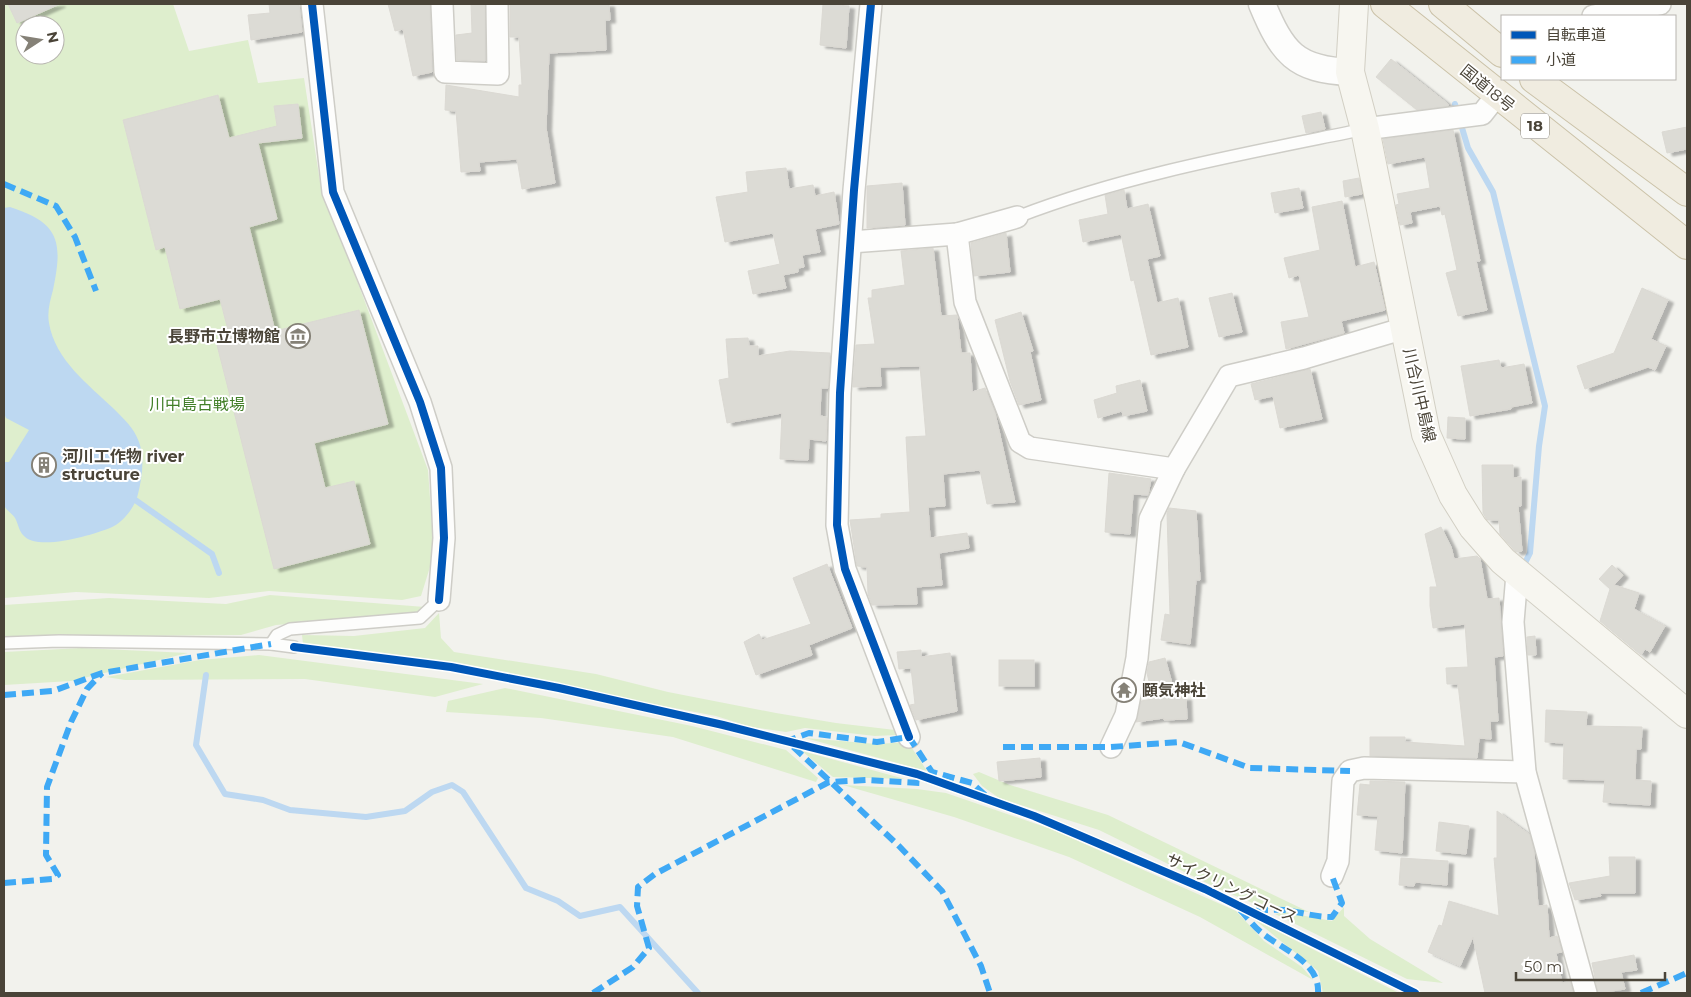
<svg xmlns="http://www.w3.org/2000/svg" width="1691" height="997" viewBox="0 0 1691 997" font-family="Montserrat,'Noto Sans JP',sans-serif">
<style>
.green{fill:#deeecd;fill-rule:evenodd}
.water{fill:#bdd8f1}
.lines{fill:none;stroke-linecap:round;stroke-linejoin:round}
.stream{stroke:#bdd8f1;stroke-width:6}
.building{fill:#dcdbd5;stroke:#dbd9d3;filter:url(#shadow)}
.service-casing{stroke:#cecdc7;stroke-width:14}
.minor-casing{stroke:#cecdc7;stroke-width:24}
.tertiary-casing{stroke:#cecdc7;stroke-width:29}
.secondary-casing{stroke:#d2cfc4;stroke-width:30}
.trunk-casing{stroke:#cbc2a8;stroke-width:30}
.service{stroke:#fdfdfc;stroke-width:11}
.minor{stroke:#fdfdfc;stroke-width:21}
.tertiary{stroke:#fdfdfc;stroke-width:26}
.secondary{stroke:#f7f6f0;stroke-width:28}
.trunk{stroke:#f0ece0;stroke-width:28}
.quiet{stroke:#3fa9f5;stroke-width:6;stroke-dasharray:12 6;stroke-linecap:butt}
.cycleway-casing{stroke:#fff;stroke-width:11}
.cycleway{stroke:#0057b8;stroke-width:8}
.labels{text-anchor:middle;stroke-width:4;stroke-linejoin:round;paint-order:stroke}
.shield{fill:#fff;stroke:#807c74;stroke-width:1}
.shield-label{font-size:15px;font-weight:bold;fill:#4a4438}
.street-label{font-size:16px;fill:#4a4438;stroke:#fff}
.poi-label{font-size:16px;font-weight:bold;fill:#4a4438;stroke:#fff;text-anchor:start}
.park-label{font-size:16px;fill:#427f28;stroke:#fff}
</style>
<defs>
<filter id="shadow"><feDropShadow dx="5.5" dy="3" stdDeviation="1" flood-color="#0004"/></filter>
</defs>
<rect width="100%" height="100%" fill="#f2f2ed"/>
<g class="green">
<path d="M4,4h169l16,47 59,-11 10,43 46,-5 16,104 108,288 6,84 -13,42 -19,4 -133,-9 -60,7 -133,-6 -72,6zM25,25h30v30h-30z"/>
<polygon points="270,595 425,607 414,615 276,625 241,635 4,637 4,605 109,598 226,604"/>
<polygon points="439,613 441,638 454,652 596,674 668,692 776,713 836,723 895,730 897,735 875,736 805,728 786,732 751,727 716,716 465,668 303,644 302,635 354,636 425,628"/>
<polygon points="82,648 188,653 71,681 4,685 4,652"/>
<polygon points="259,655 483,684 435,697 305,679 125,680 106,677 200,660"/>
<polygon points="505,688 692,726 786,750 818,778 816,782 673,737 541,718 446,712 448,701"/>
<polygon points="805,738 877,744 908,742 927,771"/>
<polygon points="802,751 905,779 833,777"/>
<polygon points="979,772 1010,785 1108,815 1309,912 1267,909 1219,889 1099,830 999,798 982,786 973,774"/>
<polygon points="843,785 917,789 946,793 1051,829 1236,911 1264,941 1302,967 1313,980 1200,917 1069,857 954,817"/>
<polygon points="1344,907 1344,916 1370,939 1443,983 1407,979 1275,914 1284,912 1332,921"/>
<polygon points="1255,920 1399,993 1323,993 1318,971"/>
</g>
<path class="water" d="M10,207c50,16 53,35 43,83 -3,11 -6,22 -4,33 6,37 40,62 65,86 10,10 20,19 25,33 6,16 3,36 -1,52 -3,13 -15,29 -28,34 -18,7 -73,24 -87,7 -4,-4 -5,-12 -8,-17 -2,-4 -8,-7 -10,-11 -4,-13 -1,-32 -1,-45h5l20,-32 -23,-12 -2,-5v-205z"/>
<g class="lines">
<g class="stream">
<polyline points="1455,104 1468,148 1493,192 1545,406 1539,446 1530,553 1525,563"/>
<polyline points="131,497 212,554 219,573"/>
<polyline points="206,675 196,745 225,794 263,800 290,810 366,817 405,811 432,792 452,785 463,792 526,888 558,901 580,916 620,907 698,993"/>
</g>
</g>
<g class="building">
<polygon points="8,4 60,4 17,23"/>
<polygon points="269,4 299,4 302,32 251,40 248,15 270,13"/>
<polygon points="388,4 430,4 432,72 413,76 403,29 395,31"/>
<polygon points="471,4 485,4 485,61 457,60 456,35 472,33"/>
<polygon points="510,4 609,4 610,20 605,20 606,50 549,53 546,128 555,183 522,189 517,159 479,162 480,171 461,172 456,111 445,110 446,85 519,97 519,85 522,85 519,37 510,37"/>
<polygon points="823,4 849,6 846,48 820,45"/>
<polygon points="1391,59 1448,104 1448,106 1417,110 1376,77"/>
<polygon points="218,95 229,138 277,126 274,106 298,104 302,138 258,143 277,219 249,227 275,331 359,310 388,424 314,443 325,488 354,481 370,544 274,569 217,345 231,342 220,299 180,309 165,247 156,250 123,120"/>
<polygon points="1321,112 1325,129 1306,133 1302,116"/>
<polygon points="1687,127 1687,149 1667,153 1662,132"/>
<polygon points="1453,130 1480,261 1476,261 1487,310 1458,316 1446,273 1457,270 1445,214 1442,215 1440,206 1410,212 1412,223 1400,225 1396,205 1399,204 1397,194 1430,188 1425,157 1388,164 1383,139"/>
<polygon points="786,168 789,189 813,185 815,196 834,192 839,224 815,229 820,252 802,255 804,267 798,268 798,272 783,275 786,288 753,294 748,271 780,264 773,233 725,242 716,197 748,192 746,172"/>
<polygon points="1359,178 1362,194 1345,197 1343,181"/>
<polygon points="902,183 905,225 867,228 867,186"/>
<polygon points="1299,188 1303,208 1275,213 1271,193"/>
<polygon points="1124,190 1127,209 1148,204 1160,256 1147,259 1157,303 1178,298 1188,347 1151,355 1134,280 1131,281 1121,234 1083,242 1079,220 1108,214 1105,195"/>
<polygon points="1342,201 1355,267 1374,262 1385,310 1341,321 1344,333 1286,349 1281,322 1309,317 1299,275 1289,278 1284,258 1320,250 1312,207"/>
<polygon points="1006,233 1010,272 974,276 971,243"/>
<polygon points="933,248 941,316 957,315 961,353 970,353 972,392 985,388 995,413 1015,502 987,504 980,470 943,474 945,506 928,507 930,538 967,533 969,548 939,553 942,585 916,587 917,604 872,605 868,594 867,567 857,566 850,520 881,518 881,514 910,512 906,437 926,436 920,366 880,367 881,386 853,387 856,345 875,344 868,298 872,298 872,290 905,285 901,251"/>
<polygon points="1642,288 1668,300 1651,339 1666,346 1655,370 1648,367 1585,389 1577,366 1614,353"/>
<polygon points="1232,293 1242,332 1219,337 1209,298"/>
<polygon points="1021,312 1033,351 1030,352 1041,400 1019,405 1010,381 995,320"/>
<polygon points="748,338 749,346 758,346 758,356 790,351 830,353 828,388 821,388 820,416 827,417 826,441 809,439 808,460 780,459 782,413 727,423 719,380 729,378 726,339"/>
<polygon points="1499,360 1501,368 1524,364 1532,403 1511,407 1511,409 1470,416 1461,366"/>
<polygon points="1310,369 1322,419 1280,428 1273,396 1255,400 1251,384"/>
<polygon points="1140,380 1147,411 1123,416 1122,411 1098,418 1094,400 1117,393 1116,386"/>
<polygon points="1448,417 1465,418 1465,439 1447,438"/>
<polygon points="1482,465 1513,465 1513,478 1521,477 1521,506 1518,506 1522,551 1516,552 1500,534 1499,520 1487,520 1483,513"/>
<polygon points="1109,473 1151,479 1148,495 1133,494 1130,534 1105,532"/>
<polygon points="1169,508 1196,511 1200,580 1196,580 1190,644 1161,640 1165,614 1170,615 1167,513"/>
<polygon points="1441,527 1451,547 1454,559 1477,556 1480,559 1487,599 1499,598 1503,656 1494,657 1498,721 1490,721 1491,739 1479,738 1477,758 1370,756 1370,737 1405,737 1405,742 1465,746 1458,684 1447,684 1446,668 1468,667 1465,624 1433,628 1430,606 1430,587 1437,587 1425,534"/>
<polygon points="827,564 852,628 809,645 812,655 756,675 744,642 759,634 762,640 811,624 793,578"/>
<polygon points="1612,565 1623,575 1614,585 1639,593 1634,609 1665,626 1650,652 1645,649 1641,655 1600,621 1610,589 1599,579"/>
<polygon points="1535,636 1536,655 1528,655 1527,637"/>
<polygon points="921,650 921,657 950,653 957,711 916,720 910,705 915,704 911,668 899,669 897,652"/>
<polygon points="1165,658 1176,698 1186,697 1187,719 1164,720 1164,718 1136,722 1141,701 1153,699 1147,673 1149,662"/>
<rect x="999" y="660" width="35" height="26"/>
<polygon points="1546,710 1587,712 1586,726 1642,727 1641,749 1636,749 1635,780 1651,781 1650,805 1603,802 1605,780 1563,779 1564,743 1545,742"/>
<polygon points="1040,758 1041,777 999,781 997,762"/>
<polygon points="1370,781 1405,782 1402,853 1375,850 1378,816 1357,815 1360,784 1370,785"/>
<polygon points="1497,811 1530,835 1534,852 1538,906 1547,905 1549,938 1557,936 1562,952 1556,953 1562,983 1570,981 1573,993 1485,993 1473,937 1460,966 1428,952 1439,925 1442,926 1449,901 1499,916 1494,858 1497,858"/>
<polygon points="1439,822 1469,826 1466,854 1436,851"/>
<polygon points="1609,857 1635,857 1635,893 1600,893 1601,896 1575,900 1569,883 1610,876"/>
<polygon points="1401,858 1448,861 1447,885 1415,882 1414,886 1399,885"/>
<polygon points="1634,955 1637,970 1621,972 1625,989 1598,993 1592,963"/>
</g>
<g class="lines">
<defs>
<g id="service">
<path d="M1017,217c111,-43 231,-64 348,-88"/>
<polyline points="4,643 59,641 271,644 294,647"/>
<polyline points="271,644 277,635 290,629 420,618 439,600"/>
</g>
<g id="minor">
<polyline points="312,4 333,192 420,402 441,468 444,538 439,600"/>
<polyline points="442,4 445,72 498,74 497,4"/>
<polyline points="871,4 854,190 840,393 837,525 845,569 909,737"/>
<polyline points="1593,16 1660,4"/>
<polyline points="1365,129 1482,114 1497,95"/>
<polyline points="957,234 965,302 1020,442 1030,448 1174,469"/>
<polyline points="851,242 957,234 1017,217"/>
<polyline points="1517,574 1513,622 1525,772 1586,993"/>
<polyline points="1111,747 1126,715 1137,658 1150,519 1174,469 1229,376 1304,358 1405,328"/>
<polyline points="1332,876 1338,861 1343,781 1350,771 1364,768 1525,772"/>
</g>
<path id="tertiary" d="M1262,4c20,48 33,66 88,68"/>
<polyline id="secondary" points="1354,4 1350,72 1365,129 1426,434 1453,495 1473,527 1503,561 1687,714"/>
<g id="trunk">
<polyline points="1385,4 1687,245"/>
<polyline points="1443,4 1502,53"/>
<polyline points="1534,79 1687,192"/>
</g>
</defs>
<use href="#service" class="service-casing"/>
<use href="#minor" class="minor-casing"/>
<use href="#tertiary" class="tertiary-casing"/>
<use href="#secondary" class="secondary-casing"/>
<use href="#trunk" class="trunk-casing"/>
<use href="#service" class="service"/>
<use href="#minor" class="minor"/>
<use href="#tertiary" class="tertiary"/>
<use href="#secondary" class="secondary"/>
<use href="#trunk" class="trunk"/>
<g class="quiet">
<polyline points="4,184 56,206 75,237 96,291"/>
<polyline points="4,695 53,691 102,673 271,644"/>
<polyline points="1003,747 1111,747 1179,742 1250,768 1350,771"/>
<polyline points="985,795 972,783 932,772 909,737 877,742 809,733 787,741 899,846 942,891 981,966 990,993"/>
<polyline points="4,883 53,879 58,875 46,855 47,787 71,722 87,689 102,673"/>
<path d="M1256,909c10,2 18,0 28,1 16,2 31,7 48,7l10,-14 -10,-27"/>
<path d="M1240,910c7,7 14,17 22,23 21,17 58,29 56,60"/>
<polyline points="593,993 633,967 649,948 637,906 638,887 655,874 829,782 867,780 920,783 930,778"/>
<polyline points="1641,993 1687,973"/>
</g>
<defs>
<g id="cycleway">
<polyline points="312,4 333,192 420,402 441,468 444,538 439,600"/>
<polyline points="871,4 854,190 840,393 837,525 845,569 909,737"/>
<polyline points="294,647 451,667 559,688 723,725 917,774 1034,816 1205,889 1415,993"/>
</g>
</defs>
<use href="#cycleway" class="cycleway-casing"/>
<use href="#cycleway" class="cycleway"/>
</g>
<defs>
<symbol id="museum-ring" viewBox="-11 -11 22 22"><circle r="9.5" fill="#fff" stroke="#858177" stroke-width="1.5"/><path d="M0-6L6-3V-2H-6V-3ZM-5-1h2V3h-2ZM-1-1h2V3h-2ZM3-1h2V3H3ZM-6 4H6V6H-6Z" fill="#858177"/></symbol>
<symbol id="building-ring" viewBox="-11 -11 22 22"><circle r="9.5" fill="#fff" stroke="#858177" stroke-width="1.5"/><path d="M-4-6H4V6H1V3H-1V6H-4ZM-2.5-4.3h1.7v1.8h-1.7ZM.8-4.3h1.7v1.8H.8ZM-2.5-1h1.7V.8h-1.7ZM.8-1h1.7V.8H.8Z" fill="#858177"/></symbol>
<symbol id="temple-ring" viewBox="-11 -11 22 22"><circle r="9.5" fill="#fff" stroke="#858177" stroke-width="1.5"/><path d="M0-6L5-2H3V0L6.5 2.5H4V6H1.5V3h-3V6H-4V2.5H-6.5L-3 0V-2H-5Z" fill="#858177"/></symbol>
</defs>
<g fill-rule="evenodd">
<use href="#museum-ring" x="284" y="322" width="28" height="28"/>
<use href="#building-ring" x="30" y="451" width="28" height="28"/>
<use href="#temple-ring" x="1110" y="676" width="28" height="28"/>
</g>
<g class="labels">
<rect class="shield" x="1521" y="113.5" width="28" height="25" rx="4"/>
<g class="shield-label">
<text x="1535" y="131">18</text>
</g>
<g class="street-label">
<text transform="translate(1488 88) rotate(39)" y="6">国道18号</text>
<text transform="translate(1420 395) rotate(77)" y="6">川合川中島線</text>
<text transform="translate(1232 888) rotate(25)" y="6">サイクリングコース</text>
</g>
<g class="poi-label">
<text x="280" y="342" text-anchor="end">長野市立博物館</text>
<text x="62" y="462">河川工作物 river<tspan x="62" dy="18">structure</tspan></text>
<text x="1142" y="696">頥気神社</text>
</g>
<g class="park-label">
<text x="197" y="410">川中島古戦場</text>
</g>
</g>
<rect width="1691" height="997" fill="none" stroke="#4a4438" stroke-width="10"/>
<rect x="1501" y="15" width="175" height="65" fill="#ffffff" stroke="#b7b4af"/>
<rect x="1511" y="31" width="25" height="8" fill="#0057b8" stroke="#b7b4af"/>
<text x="1546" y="40" font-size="15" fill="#4a4438">自転車道</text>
<rect x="1511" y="56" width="25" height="8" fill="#3fa9f5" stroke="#b7b4af"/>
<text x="1546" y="65" font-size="15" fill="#4a4438">小道</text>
<g transform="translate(40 40) rotate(78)"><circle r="24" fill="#ffffff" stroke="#b7b4af"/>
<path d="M0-4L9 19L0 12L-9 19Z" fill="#858177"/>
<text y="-8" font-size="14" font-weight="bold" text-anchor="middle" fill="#4a4438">N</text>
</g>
<path d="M1516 972v8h149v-8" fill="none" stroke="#4a4438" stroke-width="2.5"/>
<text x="1524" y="972" font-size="15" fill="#4a4438" stroke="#ffffff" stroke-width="4" paint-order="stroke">50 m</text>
</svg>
